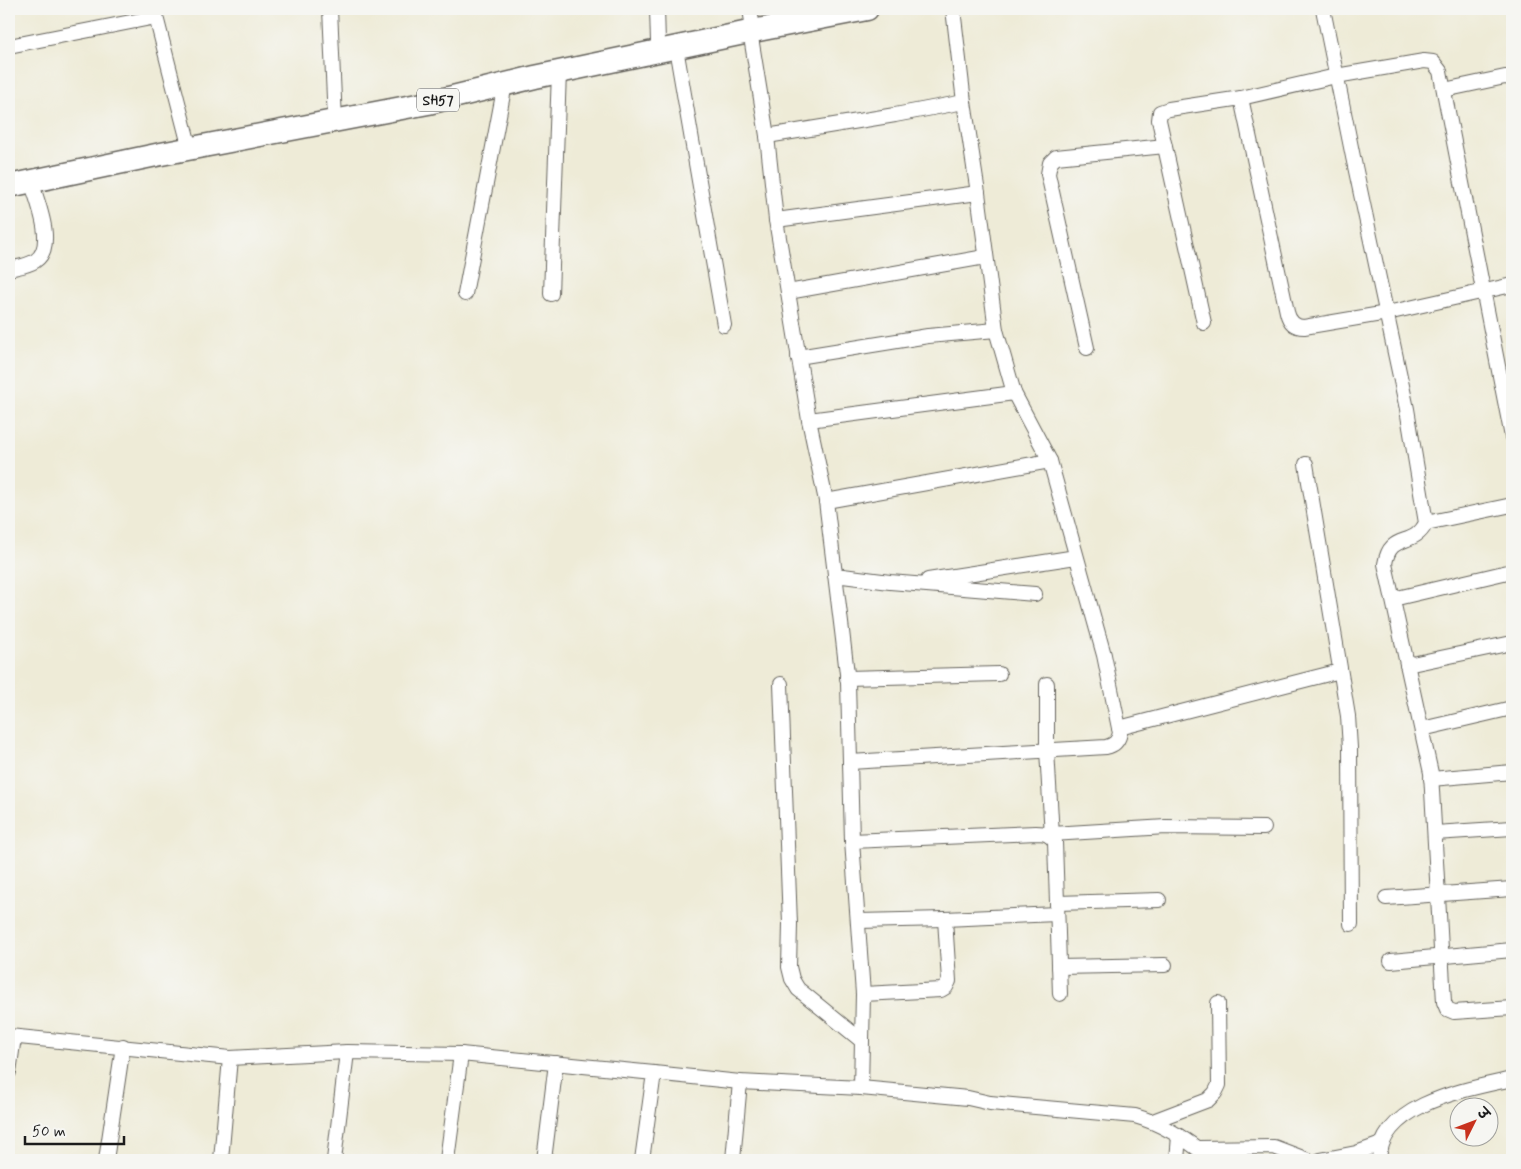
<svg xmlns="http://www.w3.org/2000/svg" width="1521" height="1169" viewBox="0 0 1521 1169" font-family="Mynerve,'Playpen Sans Deva',sans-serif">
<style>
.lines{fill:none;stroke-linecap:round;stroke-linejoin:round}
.minor-casing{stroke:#66645d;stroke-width:16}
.primary-casing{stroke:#66645d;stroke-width:25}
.minor{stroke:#fff;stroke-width:14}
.primary{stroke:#fff;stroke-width:22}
.labels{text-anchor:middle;stroke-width:5;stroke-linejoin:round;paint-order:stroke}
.shield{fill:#f6f6f2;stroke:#5d5d5c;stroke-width:1}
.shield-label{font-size:14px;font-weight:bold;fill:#1c1c1c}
</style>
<rect width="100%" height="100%" fill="#f6f6f2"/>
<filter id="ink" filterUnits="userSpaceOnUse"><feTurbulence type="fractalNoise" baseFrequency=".02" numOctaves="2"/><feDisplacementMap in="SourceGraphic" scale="10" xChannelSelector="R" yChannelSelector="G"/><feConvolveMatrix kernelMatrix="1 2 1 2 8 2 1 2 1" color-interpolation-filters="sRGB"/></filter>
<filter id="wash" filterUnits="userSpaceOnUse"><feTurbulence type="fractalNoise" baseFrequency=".0096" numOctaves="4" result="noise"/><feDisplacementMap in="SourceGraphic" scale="20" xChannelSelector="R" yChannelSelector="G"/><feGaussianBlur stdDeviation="1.12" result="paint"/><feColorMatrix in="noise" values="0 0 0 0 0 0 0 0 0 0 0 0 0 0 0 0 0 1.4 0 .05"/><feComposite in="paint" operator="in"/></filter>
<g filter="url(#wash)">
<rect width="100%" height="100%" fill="#eeebd7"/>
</g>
<g filter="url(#ink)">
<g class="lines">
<defs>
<g id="minor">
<polyline points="154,9 190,149"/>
<polyline points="330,9 335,121"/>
<polyline points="657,9 658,42"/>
<polyline points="750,9 752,22 750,31 767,136 776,220 788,292 809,420 826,501 842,631 848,682 852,841 863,994 861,1088"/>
<path d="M1323,9l30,148 54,252 19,114c-13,26 -36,8 -41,41l46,209 13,229 3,7 7,3 58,-4"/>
<polyline points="9,46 156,17"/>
<polyline points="676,48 724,325"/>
<polyline points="1444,90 1505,77 1512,78"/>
<path d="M1241,98l46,214c2,9 7,15 17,15l83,-14 125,-28"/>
<polyline points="767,136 895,115 964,102"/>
<polyline points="776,220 978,193"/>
<path d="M9,269c8,-2 18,-3 26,-8 22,-14 2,-60 -4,-80"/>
<polyline points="788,292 985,257"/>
<polyline points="465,294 505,84"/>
<polyline points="551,294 559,72"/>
<polyline points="1204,323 1159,120 1160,112 1169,109 1241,98 1336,76 1424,61 1433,62 1440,71 1512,437"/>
<polyline points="1087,348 1048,174 1050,163 1056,157 1165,146"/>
<polyline points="798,357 928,336 996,330"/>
<polyline points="809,420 1014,393"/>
<polyline points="1306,464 1348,716 1350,748 1351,924"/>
<polyline points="826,501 1050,461"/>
<polyline points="1426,523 1512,505"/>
<polyline points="835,575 890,582 1035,594"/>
<polyline points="928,580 1076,557"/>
<polyline points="1393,599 1512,571"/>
<polyline points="1407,665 1512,643"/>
<polyline points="847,678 999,674"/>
<polyline points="781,684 790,924 789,967 792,979 798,989 862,1041"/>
<polyline points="1047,684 1047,750 1052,836"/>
<polyline points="1119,728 1340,671"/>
<polyline points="1422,729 1512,708"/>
<path d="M850,762l256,-15c8,-2 12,-5 14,-14l-16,-78 -54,-194 -36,-68 -18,-63 -18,-137 -14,-91 -11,-93"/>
<polyline points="1431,779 1512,772"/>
<polyline points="1435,833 1512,828"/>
<polyline points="1052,834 1166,827 1264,828"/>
<path d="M852,841l184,-8c9,0 14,1 19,9l5,152"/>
<polyline points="1386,898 1512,889"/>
<polyline points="1057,903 1159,900"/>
<polyline points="858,921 945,919 1057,914"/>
<polyline points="1391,961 1512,950"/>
<polyline points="1059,967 1165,965"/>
<polyline points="863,994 941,990 946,987 949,981 945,919"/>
<polyline points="9,1036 230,1058 347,1052 461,1054 654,1073 642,1160"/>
<polyline points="9,1072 14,1037"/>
<path d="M654,1073l86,9 121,6 107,10 22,5 145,13c29,8 54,25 77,44"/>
<polyline points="1153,1121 1208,1100 1215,1093 1219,1085 1218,1003"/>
<polyline points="1198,1148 1274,1147 1308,1160"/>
<polyline points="106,1160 123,1046"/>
<polyline points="221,1160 230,1058"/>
<polyline points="334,1160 347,1052"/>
<polyline points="447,1160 461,1054"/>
<polyline points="544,1160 556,1063"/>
<polyline points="733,1160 740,1082"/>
<polyline points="1177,1160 1179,1136"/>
<polyline points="1320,1160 1356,1153 1381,1144"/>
<path d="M1379,1160c2,-57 90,-71 133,-81"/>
</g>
<polyline id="primary" points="9,186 161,154 428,103 535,77 763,29 867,9"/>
</defs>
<use href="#minor" class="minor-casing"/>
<use href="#primary" class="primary-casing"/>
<use href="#minor" class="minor"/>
<use href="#primary" class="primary"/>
</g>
</g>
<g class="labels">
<rect class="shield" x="417" y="88.5" width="42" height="23" rx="4"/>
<g class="shield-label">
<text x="438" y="105">SH57</text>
</g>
</g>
<rect width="1521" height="1169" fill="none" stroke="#f6f6f2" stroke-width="30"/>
<g transform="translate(1474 1122) rotate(48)"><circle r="24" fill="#f6f6f2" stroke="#9f9f9c"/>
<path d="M0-4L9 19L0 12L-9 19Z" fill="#c8321e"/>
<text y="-8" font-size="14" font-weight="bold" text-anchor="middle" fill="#1c1c1c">उ</text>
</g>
<path d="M25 1136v8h99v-8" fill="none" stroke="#1c1c1c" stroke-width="2.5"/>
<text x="32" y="1136" font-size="15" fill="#1c1c1c" stroke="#f6f6f2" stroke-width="4" paint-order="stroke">50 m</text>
</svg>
